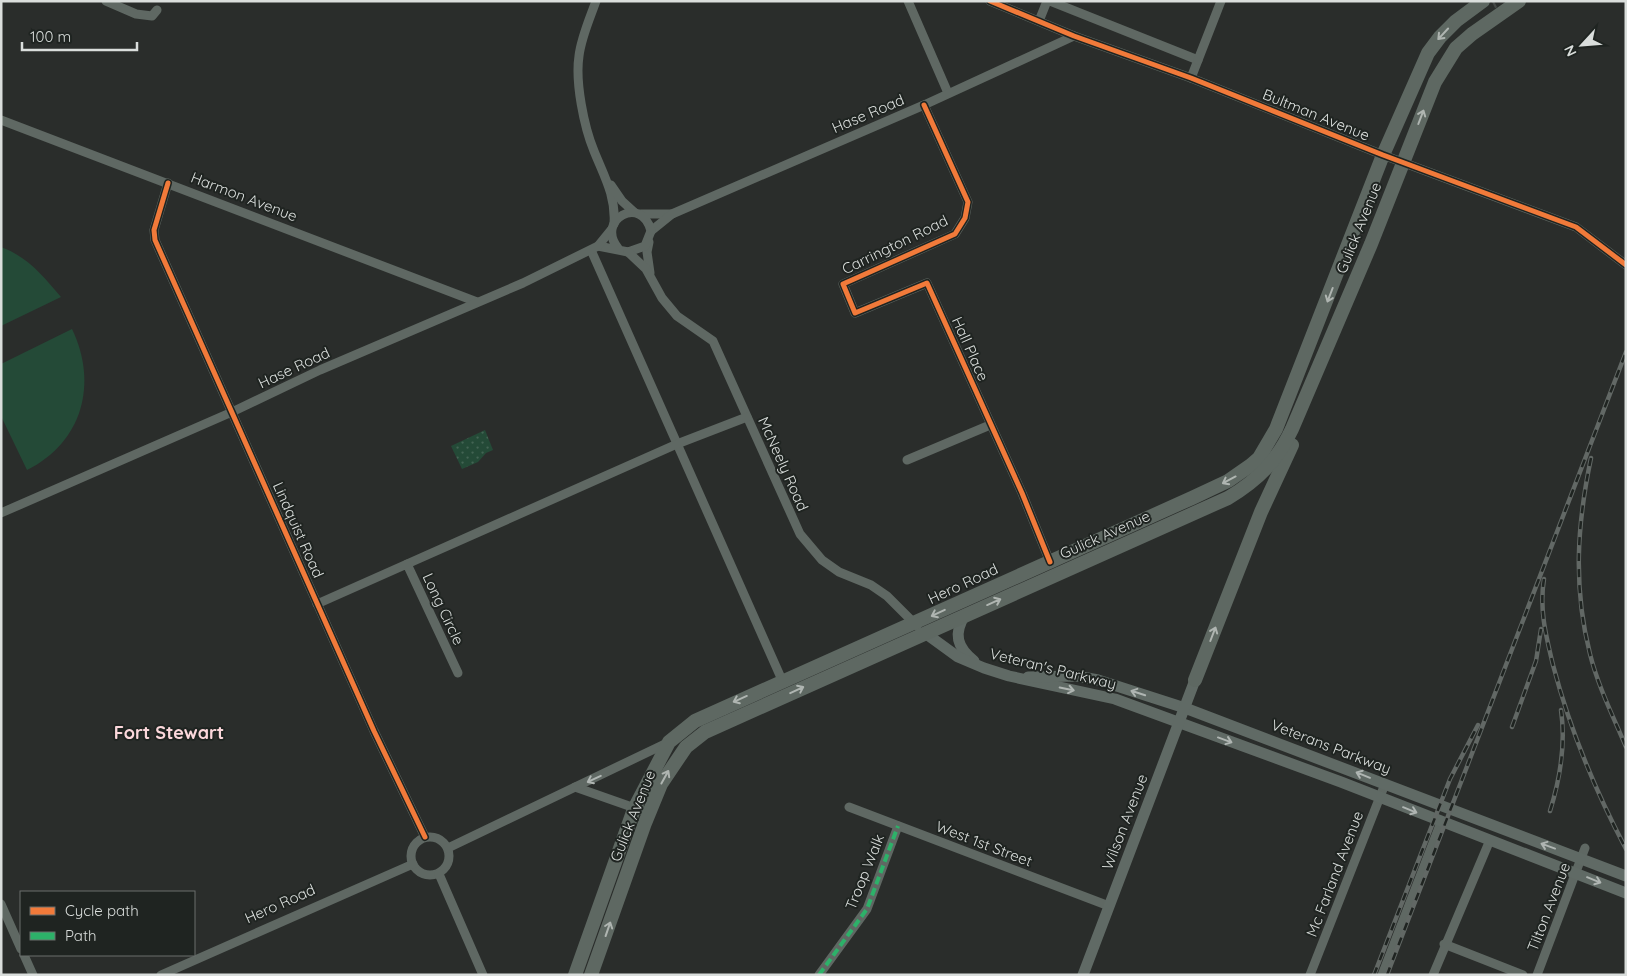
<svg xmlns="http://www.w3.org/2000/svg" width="1627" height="976" viewBox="0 0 1627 976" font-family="Quicksand,sans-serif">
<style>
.grass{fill:url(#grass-dots)}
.pitch{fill:#244a37}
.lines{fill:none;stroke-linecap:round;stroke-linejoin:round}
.primary-tunnel{stroke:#444846;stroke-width:14;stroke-dasharray:14 7;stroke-linecap:butt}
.street{stroke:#5f6863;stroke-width:9}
.secondary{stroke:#606a65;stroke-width:11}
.primary{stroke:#5e6862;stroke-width:14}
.rail-casing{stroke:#626865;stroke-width:4.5}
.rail{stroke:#1f2421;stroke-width:2.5;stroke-dasharray:8;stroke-linecap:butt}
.quiet{stroke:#2db169;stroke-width:4;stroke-dasharray:8 4;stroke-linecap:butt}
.cycleway-casing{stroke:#1f2421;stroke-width:8}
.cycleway{stroke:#f17a3a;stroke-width:5}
.oneway{stroke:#afb5b1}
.oneway2{stroke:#afb5b2}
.labels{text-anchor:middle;stroke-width:4;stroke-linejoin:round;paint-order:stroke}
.street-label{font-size:15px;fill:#dadedc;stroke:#1f2421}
.quarter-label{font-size:18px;font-weight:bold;fill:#fbd7db;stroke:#1f2421}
</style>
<defs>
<pattern id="grass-dots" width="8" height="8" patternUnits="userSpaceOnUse" patternTransform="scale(1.25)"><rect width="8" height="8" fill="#244a37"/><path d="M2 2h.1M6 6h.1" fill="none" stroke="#436453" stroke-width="1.8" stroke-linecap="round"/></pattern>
</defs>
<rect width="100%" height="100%" fill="#2a2d2b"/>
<polygon class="grass" points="485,430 493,450 486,453 478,462 462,469 451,446"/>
<g class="pitch">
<path d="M1,247c27,10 42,29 60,50l-60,29z"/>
<path d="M72,329c26,54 11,113 -45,141l-26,-54v-52z"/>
</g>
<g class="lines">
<polyline class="primary-tunnel" points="1492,2 1494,1"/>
<g class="street">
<polyline points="106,1 136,14 152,16 157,10"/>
<path d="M596,1c-6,17 -15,37 -17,55 -4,26 5,71 15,95 10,25 22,45 20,73"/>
<polyline points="908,1 948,93"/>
<polyline points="990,1 1074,36 1191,78 1383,155 1576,227 1626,265"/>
<polyline points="1050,1 1198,60 1191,78"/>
<polyline points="1039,21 1047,1"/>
<polyline points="1198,60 1221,1"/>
<polyline points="924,105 968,202 965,218 955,234 843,284 855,313 927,283 1022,493 1050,562"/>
<polyline points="1,120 477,302"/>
<polyline points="168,183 154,230 155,240 374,731 425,837"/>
<polyline points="611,185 622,201 634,212"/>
<polyline points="641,214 672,214"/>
<polyline points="651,231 672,214 924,105 1074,36"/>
<polyline points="649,242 647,252 650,273"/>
<path d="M598,246l30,6 17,-6 6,-15c-9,-37 -56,-11 -33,17"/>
<polyline points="591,250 782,680"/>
<polyline points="628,252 646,269 662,298 677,316 713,341 800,534 822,560 839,572 871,585 887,596 917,626"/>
<polyline points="907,460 990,425"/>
<polyline points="1,513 232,412 320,370 523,283 598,246 611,230"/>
<polyline points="407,564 677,444 747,417"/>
<polyline points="317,604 407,564 458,673"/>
<polyline points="575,787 649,813"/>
<polyline points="849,807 1109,906"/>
<circle cx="430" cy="856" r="19"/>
<polyline points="448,848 669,742"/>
<polyline points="439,874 483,975"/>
<polyline points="1,904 21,949"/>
<polyline points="1444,944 1523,975"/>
<polyline points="24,955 33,975"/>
<polyline points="161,975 413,864"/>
<polyline points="819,975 867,909 898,826"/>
<polyline points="1310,975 1385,784"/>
<polyline points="1382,975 1441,822"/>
<polyline points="1433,975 1490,840"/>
<polyline points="1537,975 1585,848"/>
</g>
<g class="secondary">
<path d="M965,615c-12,19 -8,32 9,46"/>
<polyline points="925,633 958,657 984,668 1009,676 1115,699 1341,782 1626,893"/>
<polyline points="1028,677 1077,676 1098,680 1185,708 1626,876"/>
<polyline points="1083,975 1195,680"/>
</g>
<g class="primary">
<polyline points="1195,680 1261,512 1292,445"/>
<polyline points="575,975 634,809 669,742 695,721 1192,498 1228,481 1251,465 1259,458 1276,429 1383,155 1428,53 1440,37 1456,21 1483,1"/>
<path d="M591,975l54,-152 16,-39 25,-37 19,-15 523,-234c30,-18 49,-37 64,-69l79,-185 64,-162 21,-34 16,-14 47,-33"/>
</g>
<defs>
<g id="rail">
<path d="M1591,458c-14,67 -18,129 -1,196 8,32 23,62 36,93"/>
<path d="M1544,579c-5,30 2,57 9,86 17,65 42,125 73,184"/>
<polyline points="1512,727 1536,661 1541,629"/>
<path d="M1550,811c10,-32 16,-66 11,-101"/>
<polyline points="1374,975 1450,779 1478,725"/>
<polyline points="1387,975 1626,352"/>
</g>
</defs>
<use href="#rail" class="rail-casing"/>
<use href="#rail" class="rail"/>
<polyline class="quiet" points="819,975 867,909 898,826"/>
<defs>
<g id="cycleway">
<polyline points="990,1 1074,36 1191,78 1383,155 1576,227 1626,265"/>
<polyline points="924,105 968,202 965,218 955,234 843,284 855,313 927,283 1022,493 1050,562"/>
<polyline points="168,183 154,230 155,240 374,731 425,837"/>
</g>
</defs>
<use href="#cycleway" class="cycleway-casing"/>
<use href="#cycleway" class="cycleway"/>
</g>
<defs><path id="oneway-shaft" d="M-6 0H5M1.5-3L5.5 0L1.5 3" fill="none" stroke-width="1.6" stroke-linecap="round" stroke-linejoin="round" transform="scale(1.25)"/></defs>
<g class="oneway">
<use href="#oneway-shaft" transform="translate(1443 34) rotate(133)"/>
<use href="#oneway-shaft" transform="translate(1421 117) rotate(-69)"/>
<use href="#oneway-shaft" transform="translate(1330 295) rotate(111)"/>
<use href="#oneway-shaft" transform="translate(1229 480) rotate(152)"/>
<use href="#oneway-shaft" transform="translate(994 602) rotate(-24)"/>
<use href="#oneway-shaft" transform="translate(938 613) rotate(155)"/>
<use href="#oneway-shaft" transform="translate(1213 634) rotate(-69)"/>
<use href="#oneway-shaft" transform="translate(797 690) rotate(-25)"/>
<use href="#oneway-shaft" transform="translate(740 699) rotate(156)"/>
<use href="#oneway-shaft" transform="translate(665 777) rotate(-61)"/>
<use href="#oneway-shaft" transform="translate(608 929) rotate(-71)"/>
</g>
<g class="oneway2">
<use href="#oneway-shaft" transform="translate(1067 689) rotate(12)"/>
<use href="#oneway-shaft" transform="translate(1138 693) rotate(-162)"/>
<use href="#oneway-shaft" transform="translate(1225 740) rotate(20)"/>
<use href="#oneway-shaft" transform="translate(1363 775) rotate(-158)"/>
<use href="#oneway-shaft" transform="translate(594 779) rotate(155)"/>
<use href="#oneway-shaft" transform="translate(1410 810) rotate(22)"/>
<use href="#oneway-shaft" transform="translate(1548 846) rotate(-160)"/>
<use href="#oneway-shaft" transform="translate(1594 880) rotate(22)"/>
</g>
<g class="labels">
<g class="street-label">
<text transform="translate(868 114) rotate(-23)" y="5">Hase Road</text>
<text transform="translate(1316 115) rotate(22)" y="5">Bultman Avenue</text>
<text transform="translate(244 197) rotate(21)" y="5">Harmon Avenue</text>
<text transform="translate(1359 228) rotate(-68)" y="5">Gulick Avenue</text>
<text transform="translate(895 245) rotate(-26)" y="5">Carrington Road</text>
<text transform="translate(970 349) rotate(66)" y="5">Hall Place</text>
<text transform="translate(294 368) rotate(-25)" y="5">Hase Road</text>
<text transform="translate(783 464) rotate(66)" y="5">McNeely Road</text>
<text transform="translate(298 530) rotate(66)" y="5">Lindquist Road</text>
<text transform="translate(1105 535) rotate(-24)" y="5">Gulick Avenue</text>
<text transform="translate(963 584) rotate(-25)" y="5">Hero Road</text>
<text transform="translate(443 609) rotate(65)" y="5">Long Circle</text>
<text transform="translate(1053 669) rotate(14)" y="5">Veteran's Parkway</text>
<text transform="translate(1331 747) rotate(21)" y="5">Veterans Parkway</text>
<text transform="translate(633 816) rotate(-68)" y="5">Gulick Avenue</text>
<text transform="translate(1125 822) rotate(-69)" y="5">Wilson Avenue</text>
<text transform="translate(984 844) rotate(21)" y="5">West 1st Street</text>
<text transform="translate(865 872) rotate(-68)" y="5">Troop Walk</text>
<text transform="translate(1335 874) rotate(-69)" y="5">Mc Farland Avenue</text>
<text transform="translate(280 904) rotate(-24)" y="5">Hero Road</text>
<text transform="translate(1549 907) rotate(-69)" y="5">Tilton Avenue</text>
</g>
<g class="quarter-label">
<text x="169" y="739">Fort Stewart</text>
</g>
</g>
<rect width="1627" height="976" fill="none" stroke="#dadedc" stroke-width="5"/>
<rect x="20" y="891" width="175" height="65" fill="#1f2421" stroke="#6a6e6c"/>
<rect x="30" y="907" width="25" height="8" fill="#f17a3a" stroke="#6a6e6c"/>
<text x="65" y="916" font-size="15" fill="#dadedc">Cycle path</text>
<rect x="30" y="932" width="25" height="8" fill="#2db169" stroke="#6a6e6c"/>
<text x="65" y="941" font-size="15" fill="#dadedc">Path</text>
<g transform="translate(1582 45) rotate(244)" stroke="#1f2421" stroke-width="4" paint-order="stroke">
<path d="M0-4L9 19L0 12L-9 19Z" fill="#dadedc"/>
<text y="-8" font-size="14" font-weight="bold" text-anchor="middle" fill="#dadedc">N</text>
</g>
<path d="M22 42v8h115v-8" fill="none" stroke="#dadedc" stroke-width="2.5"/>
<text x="30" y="42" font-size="15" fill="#dadedc" stroke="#1f2421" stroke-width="4" paint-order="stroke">100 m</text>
</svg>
